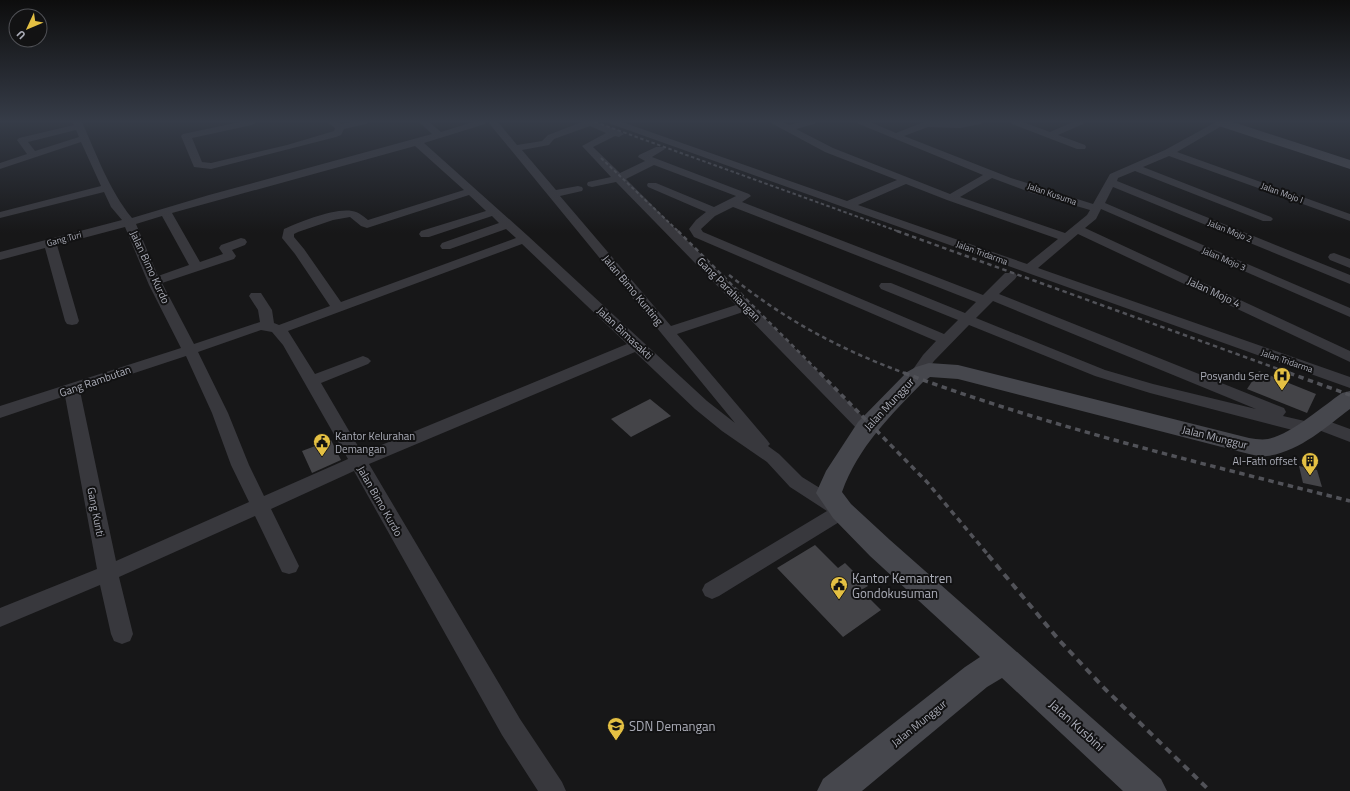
<svg xmlns="http://www.w3.org/2000/svg" width="1350" height="791" viewBox="0 0 1350 791" font-family="'Titillium Web',sans-serif">
<style>
.building{fill:#444448}
.lines{fill:none;stroke-linecap:round;stroke-linejoin:round}
.street{fill:#38383d;fill-rule:evenodd}
.secondary{fill:#46474d;fill-rule:evenodd}
.rail-far3{stroke:#515258;stroke-width:2;stroke-dasharray:3.5 2.5;stroke-linecap:butt}
.rail-far2{stroke:#515258;stroke-width:2.5;stroke-dasharray:4.5 3.5;stroke-linecap:butt}
.rail-far1{stroke:#515258;stroke-width:3.5;stroke-dasharray:5.5 4.5;stroke-linecap:butt}
.rail{stroke:#515258;stroke-width:4;stroke-dasharray:7 5.5;stroke-linecap:butt}
.labels{text-anchor:middle;stroke-width:4;stroke-linejoin:round;paint-order:stroke}
.far-street-label{font-size:9px;fill:#aaacb7;stroke:#121213}
.street-label{font-size:11px;fill:#aaacb7;stroke:#121213}
.poi-label{font-size:11px;fill:#aaacb7;stroke:#121213;text-anchor:end}
.near-poi-label{font-size:13px;fill:#aaacb7;stroke:#121213;text-anchor:start}
.near-street-label{font-size:13px;fill:#aaacb7;stroke:#121213}
</style>
<rect width="100%" height="100%" fill="#171718"/>
<g class="building">
<polygon points="1259,371 1316,394 1307,413 1247,389"/>
<polygon points="650,399 671,416 631,437 611,419"/>
<polygon points="331,440 341,460 312,473 302,451"/>
<polygon points="1299,466 1317,470 1322,487 1303,483"/>
<polygon points="815,545 838,568 845,563 868,586 861,590 881,610 843,637 777,568"/>
</g>
<g class="lines">
<g class="street">
<path d="M72,122h10c14,31 27,68 50,96l77,-23 223,-61 -13,-12h10l12,10 32,-10h14l-2,2 -61,19 104,93 179,165 28,22 -247,-301h10l19,23 25,-4 6,-6 34,-13h13l23,8 6,4 -5,3 -4,-1 -22,11 27,26 25,-12 -7,-4 1,-2 17,-8h8l1,2 -13,8 97,37 2,2 -9,6 241,93 22,-22h10l2,3 -2,3 -16,15 285,114 2,4 -3,4 26,6 2,-3 6,-2 33,12v13l-34,-13 -2,3 -6,2 -158,-41 -55,-17 -126,-51 -35,36 -12,17 -5,2 -5,-2 -3,-3 14,-20 13,-14 -242,-104 -5,-8 7,-9 10,-8 -58,-25 -1,-2 1,-2h8l58,24 22,-11 -82,-31 -28,14 248,249 -2,4 -6,2 -6,-2 -117,-120 -66,22 90,106 3,4 -2,2 11,8 23,23 47,29 2,5 -2,5 -130,80 -7,3 -7,-3 -3,-6 3,-6 122,-73 -37,-24 -23,-25 -45,-31 -27,-22 -60,-57 -266,112 151,255 42,63 4,9h-28l-36,-56 -148,-264 -83,38 28,57 -3,6 -7,2 -7,-2 -27,-56 -136,61 14,57 -3,7 -8,3 -8,-3 -3,-7 -11,-49 -100,42v-19l97,-39 -32,-173 -65,22v-12l181,-58 -32,-63 -24,-58 -68,18 22,76 -2,3 -5,1 -5,-1 -2,-3 -20,-73 -45,12v-8l122,-32 -11,-13 -7,-15 -104,26v-6l101,-26 -20,-44 -81,27v-6l27,-9 -10,-14 2,-2 55,-13zM590,126l16,7 -24,13 29,31 -23,5 -1,2 1,2 4,1 24,-5 120,123 -65,21 -111,-130 22,-5 1,-2 -1,-2 -4,-1 -22,4 -34,-40 27,-5 5,-6zM76,130l3,7 -44,14 -7,-9zM415,146l49,44 -96,30c-5,-4 -9,-8 -16,-9 -19,-3 -51,11 -68,18l-2,9 13,16 35,52 -51,19 -5,-2 -2,-13 -11,-17h-10l-2,3 9,14 2,12 -66,22 -32,-61 72,-24 2,-3 -4,-6 13,-5 2,-3 -2,-3 -4,-1 -20,7 -2,3 4,6 -23,8 -28,-49zM469,195l17,16 -65,20 -2,3 2,3h8l63,-21 7,7 -57,20 -2,3 2,3h8l56,-20 10,9 -175,64 -37,-53 -10,-12v-3l4,-2 35,-12 17,-3 11,9 6,2zM733,207l243,95 -11,11 -74,-30h-10l-2,3 2,3 77,31 -14,14 -241,-102 -2,-3 14,-13zM162,216l27,49 -31,11 -22,-52zM522,244l105,100 -265,109 -41,-70 47,-19 3,-3 -3,-3 -5,-2 -48,18 -27,-43zM993,301l263,108 -103,-25 -48,-14 -129,-52zM261,330l11,2 11,13 65,114 -84,37 -15,-31 -21,-52 -30,-61zM186,356l26,57 19,52 18,37 -133,59 -36,-170z"/>
<polygon points="240,122 257,122 252,125 192,138 202,162 211,163 287,145 334,131 335,128 327,122 338,122 341,124 351,122 368,122 366,124 344,129 341,135 336,137 211,169 194,167 181,136 183,134"/>
<path d="M609,122h13l225,79 50,-21 -72,-28 -52,-28 -2,-2h12l6,3 12,-3h15l-2,2 -18,5 37,19 117,46 33,-19 -124,-51 -2,-2h13l26,11 28,-11h59l-2,2 -21,4 -32,-1 -24,9 107,42 82,26 17,-30 55,-24 51,-28h11l-2,2 -48,28 173,62v7l-181,-65 -26,11 128,50 2,2 -2,2h-8l-128,-50 -17,7 -1,3 233,94v9l-237,-97 -8,16 245,105v9l-249,-108 -5,10 -11,9 265,123v11l-272,-128 -40,34 312,109v11l-739,-264zM992,178l40,15 58,17 -3,5 -22,18 -105,-36zM906,184l41,16 111,39 -31,25 -169,-59z"/>
<polygon points="1010,122 1023,122 1050,132 1073,122 1085,122 1083,124 1058,135 1085,145 1086,147 1085,149 1077,149 1012,124"/>
<polygon points="1334,253 1350,259 1350,268 1330,260 1328,257 1330,254"/>
</g>
<g class="secondary">
<polygon points="1215,122 1233,122 1350,160 1350,169 1216,125"/>
<path d="M929,363l29,2 291,73c6,1 13,2 19,1 22,-4 55,-33 74,-46l8,-2v18c-24,18 -51,43 -83,47 -6,1 -12,-1 -18,-2l-291,-75 -28,-2 -7,5c-32,33 -65,65 -81,110l9,12 39,36 271,239 6,12h-44l-121,-113 -15,9 -125,104h-45l6,-12 142,-112 15,-10 -110,-101 -37,-38 -17,-25 10,-22 32,-49 49,-50 9,-5z"/>
</g>
<g class="rail-far3">
<polyline points="595,122 900,232"/>
<polyline points="601,158 679,232"/>
</g>
<g class="rail-far2">
<polyline points="678,231 821,374"/>
<polyline points="897,231 1292,374"/>
<path d="M729,275c56,45 110,74 178,99"/>
</g>
<g class="rail-far1">
<polyline points="820,373 927,482 989,556"/>
<path d="M904,373c145,54 296,90 446,128"/>
<polyline points="1289,373 1350,395"/>
</g>
<polyline class="rail" points="988,555 1059,640 1105,689 1210,791"/>
</g>
<linearGradient id="sky" x2="0" y2="1"><stop stop-color="#0d0d0d"/><stop offset="0.52" stop-color="#363c48"/><stop offset="1" stop-color="#363c48" stop-opacity="0"/></linearGradient>
<rect width="1350" height="233" fill="url(#sky)"/>
<defs>
<symbol id="hospital-pin" viewBox="-11 -11 22 30"><path d="M0 17L-7.5 6A9.5 9.5 0 1 1 7.5 6Z" fill="#e4c043" stroke="#121213"/><path d="M-5-5h3v3.5h4V-5h3V5h-3V1.5h-4V5h-3Z" fill="#111"/></symbol>
<symbol id="civic-pin" viewBox="-11 -11 22 30"><path d="M0 17L-7.5 6A9.5 9.5 0 1 1 7.5 6Z" fill="#e4c043" stroke="#121213"/><path d="M-.6-6.5H3V-4.5H.6V-3L4-1V1h2V6H-6V1h2V-1L-.6-3ZM-1.2 2.5V6h2.4V2.5Z" fill="#111"/></symbol>
<symbol id="building-pin" viewBox="-11 -11 22 30"><path d="M0 17L-7.5 6A9.5 9.5 0 1 1 7.5 6Z" fill="#e4c043" stroke="#121213"/><path d="M-4-6H4V6H1V3H-1V6H-4ZM-2.5-4.3h1.7v1.8h-1.7ZM.8-4.3h1.7v1.8H.8ZM-2.5-1h1.7V.8h-1.7ZM.8-1h1.7V.8H.8Z" fill="#111"/></symbol>
<symbol id="school-pin" viewBox="-11 -11 22 30"><path d="M0 17L-7.5 6A9.5 9.5 0 1 1 7.5 6Z" fill="#e4c043" stroke="#121213"/><path d="M0-5L7-2L0 1L-7-2ZM-4 1L0 2.5L4 1V4Q0 6-4 4Z" fill="#111"/></symbol>
</defs>
<g fill-rule="evenodd">
<use href="#hospital-pin" x="1272" y="366" width="20" height="27"/>
<use href="#civic-pin" x="312" y="432" width="20" height="27"/>
<use href="#building-pin" x="1300" y="451" width="20" height="27"/>
<use href="#civic-pin" x="829" y="575" width="20" height="27"/>
<use href="#school-pin" x="606" y="716" width="20" height="27"/>
</g>
<g class="labels">
<g class="far-street-label">
<text transform="translate(1282 193) rotate(20)" y="3">Jalan Mojo I</text>
<text transform="translate(1052 194) rotate(19)" y="3">Jalan Kusuma</text>
<text transform="translate(1230 231) rotate(22)" y="3">Jalan Mojo 2</text>
<text transform="translate(64 239) rotate(-15)" y="3">Gang Turi</text>
<text transform="translate(982 253) rotate(20)" y="3">Jalan Tridarma</text>
<text transform="translate(1224 259) rotate(23)" y="3">Jalan Mojo 3</text>
<text transform="translate(1287 361) rotate(19)" y="3">Jalan Tridarma</text>
</g>
<g class="street-label">
<text transform="translate(150 267) rotate(65)" y="4">Jalan Bimo Kurdo</text>
<text transform="translate(729 289) rotate(45)" y="4">Gang Parahiangan</text>
<text transform="translate(633 290) rotate(50)" y="4">Jalan Bimo Kunting</text>
<text transform="translate(1214 292) rotate(25)" y="4">Jalan Mojo 4</text>
<text transform="translate(625 333) rotate(43)" y="4">Jalan Bimasakti</text>
<text transform="translate(95 381) rotate(-19)" y="4">Gang Rambutan</text>
<text transform="translate(889 404) rotate(-47)" y="4">Jalan Munggur</text>
<text transform="translate(1215 437) rotate(14)" y="4">Jalan Munggur</text>
<text transform="translate(380 501) rotate(60)" y="4">Jalan Bimo Kurdo</text>
<text transform="translate(96 512) rotate(79)" y="4">Gang Kunti</text>
<text transform="translate(919 723) rotate(-39)" y="4">Jalan Munggur</text>
</g>
<g class="poi-label">
<text x="1269" y="380">Posyandu Sere</text>
<text x="335" y="440" text-anchor="start">Kantor Kelurahan<tspan x="335" dy="13">Demangan</tspan></text>
<text x="1297" y="465">Al-Fath offset</text>
</g>
<g class="near-poi-label">
<text x="852" y="583">Kantor Kemantren<tspan x="852" dy="15">Gondokusuman</tspan></text>
<text x="629" y="731">SDN Demangan</text>
</g>
<g class="near-street-label">
<text transform="translate(1077 725) rotate(42)" y="5">Jalan Kusbini</text>
</g>
</g>
<g transform="translate(28 28) rotate(226)"><circle r="19" fill="#121213" stroke="#4f5055"/>
<path d="M0-3L7 15L0 10L-7 15Z" fill="#e4c043"/>
<text y="-6" font-size="11" font-weight="bold" text-anchor="middle" fill="#aaacb7">U</text>
</g>
</svg>
